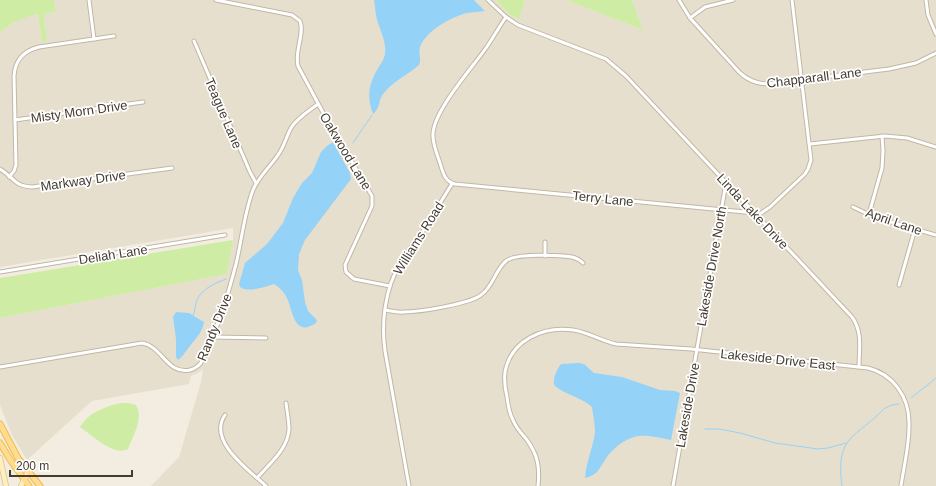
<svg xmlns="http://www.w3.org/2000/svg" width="936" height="486" viewBox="0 0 936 486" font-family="Helvetica,sans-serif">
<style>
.residential{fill:#e7dfce}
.green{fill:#ceeca4}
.water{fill:#95d2f7}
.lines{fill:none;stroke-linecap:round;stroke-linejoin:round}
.stream{stroke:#95d2f7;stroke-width:1}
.street-casing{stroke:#c1b7a6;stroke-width:5}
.secondary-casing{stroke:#dbc48d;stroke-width:6}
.primary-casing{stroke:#f0bc52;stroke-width:7}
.street{stroke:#fff;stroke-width:3}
.secondary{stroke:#ffeebf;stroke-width:4.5}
.primary{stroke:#ffdc8e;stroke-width:5}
.labels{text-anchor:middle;stroke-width:3.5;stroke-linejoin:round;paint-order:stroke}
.street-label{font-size:13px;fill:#443c31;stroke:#fff}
</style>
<rect width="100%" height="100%" fill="#f3ede1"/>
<polygon class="residential" points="54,0 496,0 510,15 518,19 525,0 566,0 643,30 632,0 936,0 936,486 151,486 179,457 201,382 203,369 198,373 191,376 189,384 92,401 27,460 12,435 0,405 0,318 227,274 233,240 233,228 0,267 0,33 5,28 22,18 38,14 42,42 47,41 44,14 56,12"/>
<g class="green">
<path d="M0,0h54l2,12 -12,2 3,27 -5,1 -4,-28c-15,4 -27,8 -38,19z"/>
<polygon points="496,0 525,0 519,19 510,15"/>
<polygon points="566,0 632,0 643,30"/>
<polygon points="233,240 227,274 0,318 0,278"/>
<path d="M121,403h8l7,2c8,13 -3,31 -8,44 -14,8 -36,-14 -48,-22 9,-15 24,-20 41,-24z"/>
</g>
<g class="water">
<path d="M374,0h100l11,11c-6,1 -12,1 -18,2 -16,4 -41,18 -47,34 -2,6 2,12 -1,18 -11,10 -26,16 -35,28 -7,8 -2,13 -11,21 -6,-17 -5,-28 4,-44 3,-5 7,-10 8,-16 2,-14 -7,-26 -9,-39 -1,-5 -1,-10 -2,-15z"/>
<path d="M333,142l17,31 1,6 -46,61 -6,14 -1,16 4,10 3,22 3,9 9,9 -1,3c-22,15 -23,-12 -29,-25 -3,-6 -7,-10 -13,-14 -10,3 -26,9 -34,3l-1,-3 6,-21 22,-19 16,-21 10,-25 9,-15 10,-10 9,-21 6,-6z"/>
<path d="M176,312l13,1 15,9c-2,12 -10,18 -17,28 -3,4 -5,7 -9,10l-2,-3v-18l-3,-22z"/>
<path d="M579,363l5,1 10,9 28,4 38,13 15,1 5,2 -9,47c-11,-2 -21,-5 -31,-4 -14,1 -28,13 -35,24 -7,10 -7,15 -20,18 1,-16 8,-30 10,-46 0,-8 -2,-17 -3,-25 -11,-10 -27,-12 -38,-22 -1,-7 3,-16 7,-21z"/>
</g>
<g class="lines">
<g class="stream">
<polyline points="353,143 372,115"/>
<path d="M193,316c2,-5 2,-9 3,-13 3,-13 19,-20 30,-24"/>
<polyline points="911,398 930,383 936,378"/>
<polyline points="705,429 719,429 740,433 775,443 818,449 828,448 846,443"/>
<path d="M842,486c-7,-51 13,-47 43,-78l7,-3 7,-1"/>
</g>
<defs>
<g id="street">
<polyline points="89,0 94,39"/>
<path d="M216,0l76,15 8,6c5,14 -6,30 -2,45l29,54 45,76v10l-27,59 1,7 8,7 36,7"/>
<path d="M488,0l18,17 12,8 88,34 20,17 226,241c11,15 7,32 7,50"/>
<path d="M679,0l11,18 50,55c8,7 17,11 28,11l121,-15 27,-6 20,-10"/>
<polyline points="926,0 928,15 936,34"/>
<path d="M506,17c-7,10 -13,21 -20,31 -14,20 -51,61 -53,85 -1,10 4,21 7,30 3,9 4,18 15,21l300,29"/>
<polyline points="690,18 705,7 733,0"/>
<polyline points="194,41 250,172 256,183"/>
<polyline points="15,120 143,102"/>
<polyline points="810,144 885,136 907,138 936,147"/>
<path d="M0,169c14,8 13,17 32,18l140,-19"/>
<path d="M9,177l5,-6 2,-6 -2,-89c1,-16 9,-25 25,-29l75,-11"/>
<polyline points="853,207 874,217 936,235"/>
<polyline points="869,214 882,168 883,151 882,136"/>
<polyline points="757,216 770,207 805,174 808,169 811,160 792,0"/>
<polyline points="545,242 545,256"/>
<polyline points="0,272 225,235"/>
<polyline points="899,285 915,229"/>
<path d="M385,310c6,1 13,3 19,2 16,0 65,-8 77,-17 12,-8 14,-25 25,-34 9,-8 54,-6 66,-4 4,1 8,3 11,6"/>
<polyline points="212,337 266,338"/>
<path d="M0,367l142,-24c20,3 25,32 48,27 4,-1 7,-3 10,-6 4,-5 6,-13 9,-19 12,-26 20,-54 27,-81 6,-25 8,-50 17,-74 6,-14 17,-23 25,-35 6,-8 8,-18 13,-27 6,-10 18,-17 27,-24"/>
<path d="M225,415c-18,26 24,55 41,71"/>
<path d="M257,478c13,-15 31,-29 32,-49 0,-9 -2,-17 -3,-26"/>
<path d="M409,486l-24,-135c-4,-28 0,-63 15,-87 6,-12 16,-22 23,-33 10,-15 19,-32 29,-47"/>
<path d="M538,486c2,-18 0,-31 -11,-46 -5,-6 -11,-12 -14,-20 -4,-7 -5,-15 -6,-23 -2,-8 -3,-16 -2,-25 6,-32 38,-46 68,-42 15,2 28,11 43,14l75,5 177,19c25,6 41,29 41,54 1,21 -5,43 -8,64"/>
<polyline points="673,486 726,183"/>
</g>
<g id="secondary">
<polyline points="0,458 6,486"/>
<polyline points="21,486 28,472"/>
</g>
<g id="primary">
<polyline points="0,424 18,458 40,486"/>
<polyline points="0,443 11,461 29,486"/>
</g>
</defs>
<use href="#street" class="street-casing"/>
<use href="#secondary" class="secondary-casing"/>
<use href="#primary" class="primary-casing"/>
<use href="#street" class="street"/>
<use href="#secondary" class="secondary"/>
<use href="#primary" class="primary"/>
</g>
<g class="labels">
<g class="street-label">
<text transform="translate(814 77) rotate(-7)" y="5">Chapparall Lane</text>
<text transform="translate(79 111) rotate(-8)" y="5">Misty Morn Drive</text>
<text transform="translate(224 113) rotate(67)" y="5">Teague Lane</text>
<text transform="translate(346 151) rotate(59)" y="5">Oakwood Lane</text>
<text transform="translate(83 180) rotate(-8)" y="5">Markway Drive</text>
<text transform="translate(603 198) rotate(6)" y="5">Terry Lane</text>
<text transform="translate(753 211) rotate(47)" y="5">Linda Lake Drive</text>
<text transform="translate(894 221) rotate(19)" y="5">April Lane</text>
<text transform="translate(418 238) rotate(-58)" y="5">Williams Road</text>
<text transform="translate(113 254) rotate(-9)" y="5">Deliah Lane</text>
<text transform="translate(711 266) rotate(-80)" y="5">Lakeside Drive North</text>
<text transform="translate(214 327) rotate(-68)" y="5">Randy Drive</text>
<text transform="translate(778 359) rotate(6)" y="5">Lakeside Drive East</text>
<text transform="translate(687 405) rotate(-80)" y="5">Lakeside Drive</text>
</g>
</g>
<path d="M10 470v6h122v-6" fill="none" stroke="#443c31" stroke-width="2"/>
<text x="16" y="470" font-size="12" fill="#443c31" stroke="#ffffff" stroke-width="3" paint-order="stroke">200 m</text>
</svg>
